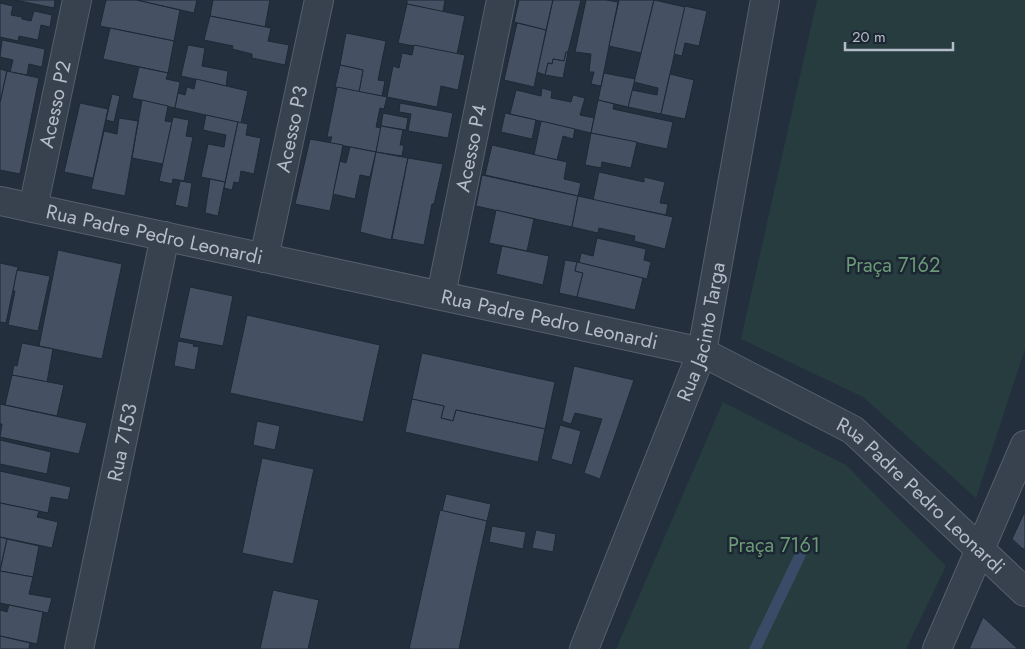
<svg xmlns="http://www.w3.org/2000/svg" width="1025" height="649" viewBox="0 0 1025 649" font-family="Jost,sans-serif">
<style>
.green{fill:#263c3f}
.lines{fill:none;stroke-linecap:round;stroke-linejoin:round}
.stream{stroke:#394c67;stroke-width:11}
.building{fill:#455162;stroke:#1f2835}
.minor-casing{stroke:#565f6c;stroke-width:30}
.minor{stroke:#38414e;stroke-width:28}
.labels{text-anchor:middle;stroke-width:5;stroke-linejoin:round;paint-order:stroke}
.street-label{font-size:20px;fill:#b4bcc9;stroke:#1d2633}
.park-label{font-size:20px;fill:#6b9a76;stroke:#1d2633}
</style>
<rect width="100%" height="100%" fill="#242f3e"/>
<g class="green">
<polygon points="817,0 1025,0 1025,349 976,498 863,397 741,339"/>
<polygon points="723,402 846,465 946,566 906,649 616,649"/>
</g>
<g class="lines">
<polyline class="stream" points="755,649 805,545"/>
</g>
<g class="building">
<polygon points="15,0 55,0 54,8"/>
<polygon points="106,0 137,0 180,10 174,41 100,26"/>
<polygon points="137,0 197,0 194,13"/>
<polygon points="213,0 270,0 265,27 210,16"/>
<polygon points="407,0 445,0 443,12 407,4"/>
<polygon points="519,0 553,0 546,30 514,22"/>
<polygon points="553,0 581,0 568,52 566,52 564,61 553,59 552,64 548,63 545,75 537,72"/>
<polygon points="586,0 606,0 618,2 601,86 591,84 594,72 589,72 591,54 575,52"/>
<polygon points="619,0 654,0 641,53 609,46"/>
<polygon points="654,0 685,7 661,114 628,107 632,90 657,95 658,88 634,82"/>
<polygon points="0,3 13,6 11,15 22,17 22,19 31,21 34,11 52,15 50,27 41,25 38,40 19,36 18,41 0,37"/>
<polygon points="407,4 465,16 457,54 398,43"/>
<polygon points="685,6 707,11 699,46 685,43 682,56 674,54"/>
<polygon points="210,16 271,28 268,41 289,45 285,65 252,58 252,54 232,49 233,46 204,40"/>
<polygon points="517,23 546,30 534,87 504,80"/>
<polygon points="110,28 174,41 168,73 103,59"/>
<polygon points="346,33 386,41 378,80 385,81 382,96 359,92 363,70 340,65"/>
<polygon points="2,40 45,49 42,67 29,64 27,75 10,72 13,60 0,57"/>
<polygon points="188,45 205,48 202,66 228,71 226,86 181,76"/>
<polygon points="414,45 465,55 458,90 441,86 437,107 387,97 393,66 399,68 402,53 412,55"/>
<polygon points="566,52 568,52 563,78 545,75 548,63 552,64 553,59 564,61"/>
<polygon points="340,65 363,70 359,92 335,87"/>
<polygon points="139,67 168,73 166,79 180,82 175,108 132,98"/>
<polygon points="0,69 7,71 0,103"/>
<polygon points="7,71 39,78 20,174 0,170 0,103"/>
<polygon points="604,73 635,79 628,107 598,100"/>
<polygon points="670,74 694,80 685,119 661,114"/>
<polygon points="196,79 248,91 241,123 175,108 178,93 185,95 187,87 194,89"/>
<polygon points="337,87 387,97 384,109 380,108 376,127 381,128 376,152 330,143 332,137 327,137"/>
<polygon points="542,88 552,91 551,98 571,102 573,95 585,98 580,115 594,118 591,133 510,114 516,90 541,96"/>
<polygon points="112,94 120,96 114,122 106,120"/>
<polygon points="142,100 168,106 165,121 172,122 163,164 132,158"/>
<polygon points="598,100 614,104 613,109 673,122 667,149 591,133"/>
<polygon points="80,103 108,109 93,178 64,172"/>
<polygon points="400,103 453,113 448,138 408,131 411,114 399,112"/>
<polygon points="383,113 408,118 406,130 381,126"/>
<polygon points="505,113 536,120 532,139 501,132"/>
<polygon points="206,115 238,122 225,182 201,177 208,144 224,147 226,135 203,130"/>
<polygon points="173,117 189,120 186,136 193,137 184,181 173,179 172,184 159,181"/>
<polygon points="119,118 138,121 125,196 91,189 104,131 117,134"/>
<polygon points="541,121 575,129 573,139 563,136 557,160 534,155"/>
<polygon points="238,122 248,124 246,135 261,138 254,174 241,171 239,183 234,182 232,190 224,188"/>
<polygon points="381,126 403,130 400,145 404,145 402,156 376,152"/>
<polygon points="591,133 637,142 631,168 602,162 601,168 585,165"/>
<polygon points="310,139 343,145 330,211 295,204"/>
<polygon points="492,145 567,162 564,179 581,183 578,196 485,175"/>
<polygon points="350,147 376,152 370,177 360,175 355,199 333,194 340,161 346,163"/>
<polygon points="376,152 408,158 391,240 360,232"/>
<polygon points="408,158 443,164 434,204 432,204 424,245 392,239"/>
<polygon points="599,172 644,182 644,177 665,182 660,203 668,204 666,215 593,200"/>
<polygon points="482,175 578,196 572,227 476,206"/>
<polygon points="210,179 225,182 218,216 205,213"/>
<polygon points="180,181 192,183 188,208 175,205"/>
<polygon points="578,196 673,217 665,249 634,241 635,236 599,228 598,233 572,227"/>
<polygon points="496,210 534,219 527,251 489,243"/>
<polygon points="597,238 646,249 644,260 651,262 647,279 579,263 581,253 593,256"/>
<polygon points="502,246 549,256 543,285 496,274"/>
<polygon points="58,250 122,264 102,359 39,346"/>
<polygon points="565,260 577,262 575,271 583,273 577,297 559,293"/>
<polygon points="577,262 643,278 635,310 577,297 583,273 575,271"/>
<polygon points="0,263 18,267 6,323 0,322"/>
<polygon points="17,270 50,276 38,331 8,325 15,291 13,291"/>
<polygon points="190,287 233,296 223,346 179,338"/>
<polygon points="247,315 380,345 363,422 230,393"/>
<polygon points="178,341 194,344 193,346 199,347 195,370 174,366"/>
<polygon points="22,343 53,349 47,382 12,375 14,365 17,366"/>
<polygon points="422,353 555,382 545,429 456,410 453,421 441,418 444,406 412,399"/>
<polygon points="574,366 634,380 600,479 584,473 602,419 575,413 571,424 562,421"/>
<polygon points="12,375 64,385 57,416 5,405"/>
<polygon points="412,399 444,406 441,418 453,421 456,410 545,429 538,462 405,432"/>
<polygon points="0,404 87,423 79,454 0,437 2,424 0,424"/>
<polygon points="257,421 280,426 275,450 253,445"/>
<polygon points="560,425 581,431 572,465 551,459"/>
<polygon points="0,440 51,452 47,474 0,464"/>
<polygon points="262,458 314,469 293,564 242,553"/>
<polygon points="0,471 71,487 68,500 51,497 48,513 0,503"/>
<polygon points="446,494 491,504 487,521 442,511"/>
<polygon points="0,503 39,511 37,517 58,522 52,548 0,537"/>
<polygon points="440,510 487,521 471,593 459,649 409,649"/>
<polygon points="1025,511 1025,548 1023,549 1012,539"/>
<polygon points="492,526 526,532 523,549 489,542"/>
<polygon points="536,530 556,534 553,552 532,548"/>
<polygon points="0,537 7,539 0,571"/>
<polygon points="7,539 39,546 33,577 0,571"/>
<polygon points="0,571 33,577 29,594 52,598 48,613 0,603"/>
<polygon points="273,590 319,600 308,649 260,649"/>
<polygon points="9,605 43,612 37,644 0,636 0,610 7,612"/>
<polygon points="983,617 1018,649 969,649"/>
<polygon points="0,636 30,643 29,649 0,649"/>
</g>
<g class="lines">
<defs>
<g id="minor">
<path id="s1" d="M0,201l702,151 151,78 172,162"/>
<path id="s2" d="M33,208l44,-208"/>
<path id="s3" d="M264,258l55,-258"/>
<path id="s4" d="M441,295l60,-295"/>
<path id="s5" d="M79,649l86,-413"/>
<path id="s6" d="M584,649l118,-297 63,-352"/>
<polyline points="937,649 1025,445"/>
</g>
</defs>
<use href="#minor" class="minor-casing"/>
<use href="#minor" class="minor"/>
</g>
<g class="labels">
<g class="street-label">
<text dy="7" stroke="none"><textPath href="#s2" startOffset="106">Acesso P2</textPath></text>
<text dy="7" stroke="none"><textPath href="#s3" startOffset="132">Acesso P3</textPath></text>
<text dy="7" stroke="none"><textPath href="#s4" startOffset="150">Acesso P4</textPath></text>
<text dy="7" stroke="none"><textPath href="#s1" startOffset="158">Rua Padre Pedro Leonardi</textPath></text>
<text dy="7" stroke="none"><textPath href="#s1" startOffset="562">Rua Padre Pedro Leonardi</textPath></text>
<text dy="7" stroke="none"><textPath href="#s6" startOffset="339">Rua Jacinto Targa</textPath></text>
<text dy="7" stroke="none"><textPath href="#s5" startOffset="211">Rua 7153</textPath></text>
<text dy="7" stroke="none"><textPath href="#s1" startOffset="982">Rua Padre Pedro Leonardi</textPath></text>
</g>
<g class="park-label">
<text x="893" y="272">Praça 7162</text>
<text x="774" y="552">Praça 7161</text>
</g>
</g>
<path d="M845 42v8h108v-8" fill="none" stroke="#b4bcc9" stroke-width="2.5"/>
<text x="852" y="42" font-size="15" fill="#b4bcc9" stroke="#1d2633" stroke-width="4" paint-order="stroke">20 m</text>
</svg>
